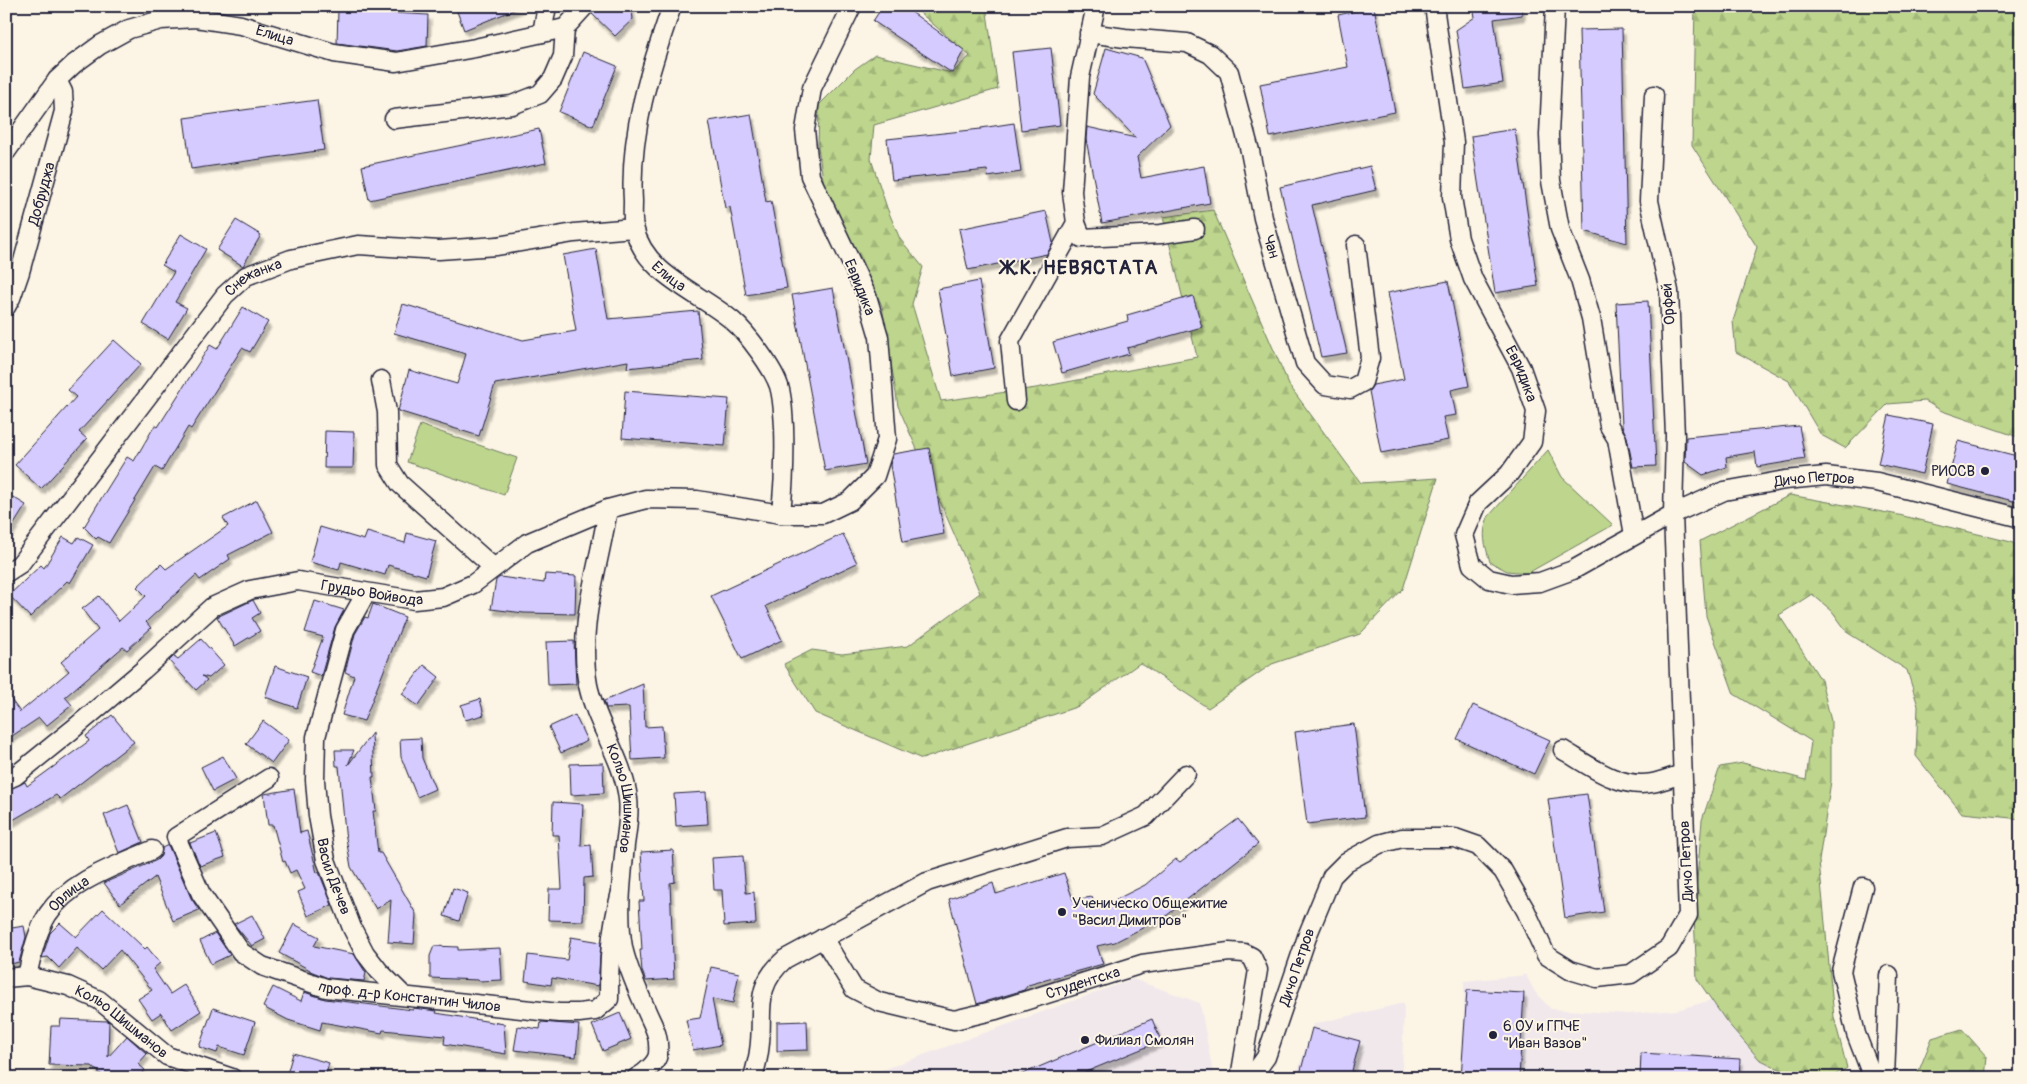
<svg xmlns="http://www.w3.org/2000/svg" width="2027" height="1084" viewBox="0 0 2027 1084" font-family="Pangolin,sans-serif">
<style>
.built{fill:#f1e8ec}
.grass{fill:#bdd58c;stroke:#707c64}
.forest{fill:url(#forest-firs);stroke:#707c64}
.building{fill:#d6cbfe;stroke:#22223b;filter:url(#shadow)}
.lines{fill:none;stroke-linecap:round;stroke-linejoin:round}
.minor-casing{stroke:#22223b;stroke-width:21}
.minor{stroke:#fcf5e5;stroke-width:18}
.poi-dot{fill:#22223b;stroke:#fcf5e5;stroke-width:2}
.labels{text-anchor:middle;stroke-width:4;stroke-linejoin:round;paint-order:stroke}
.street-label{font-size:15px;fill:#22223b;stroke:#fcf5e5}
.poi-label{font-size:15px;fill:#22223b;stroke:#fcf5e5;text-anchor:start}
.district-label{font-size:20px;font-weight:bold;letter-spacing:1px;fill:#22223b;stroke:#fcf5e5}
</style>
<defs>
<pattern id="forest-firs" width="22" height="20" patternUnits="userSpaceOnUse" patternTransform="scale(1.25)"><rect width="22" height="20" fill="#bdd58c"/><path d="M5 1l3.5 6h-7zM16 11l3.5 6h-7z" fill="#a2b77a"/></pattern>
<filter id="shadow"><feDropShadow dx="3" dy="5.5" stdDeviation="1" flood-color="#0004"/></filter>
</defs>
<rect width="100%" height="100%" fill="#fcf5e5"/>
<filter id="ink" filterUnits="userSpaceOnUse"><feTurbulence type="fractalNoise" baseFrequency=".02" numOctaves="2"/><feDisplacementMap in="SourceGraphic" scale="10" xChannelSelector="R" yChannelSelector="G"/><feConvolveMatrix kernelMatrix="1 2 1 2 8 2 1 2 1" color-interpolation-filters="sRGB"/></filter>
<g filter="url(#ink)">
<g class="built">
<polygon points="1526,975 1535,992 1551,1009 1628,1014 1677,1010 1739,992 1766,1021 1770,1078 1463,1078 1464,981"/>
<polygon points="1133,979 1200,1003 1214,1078 860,1078"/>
<polygon points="1404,1003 1402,1078 1295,1078 1314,1024"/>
</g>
<g class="grass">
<polygon points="420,425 517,458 504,495 407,462"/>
<path d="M1548,450l14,27 51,48 -85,48 -21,-2 -17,-9c-5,-18 -9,-27 -2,-45z"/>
</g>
<g class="forest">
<polygon points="912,6 986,6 998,89 874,125 871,159 887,208 900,239 923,267 912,304 941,401 1036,388 1197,357 1163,217 1213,210 1289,385 1361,483 1438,478 1403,589 1360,634 1272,664 1208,708 1140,663 1079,706 922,759 815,713 784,664 812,650 842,654 908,646 980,593 898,406 882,306 855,247 825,192 818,147 819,105 855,69 875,55 952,73 970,56"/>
<polygon points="1695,6 2021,6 2021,438 1942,411 1925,401 1888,404 1845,448 1821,435 1789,381 1736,352 1733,321 1757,247 1692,145"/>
<polygon points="1790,495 1899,515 2011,542 2021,548 2021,819 1962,813 1916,756 1918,706 1907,670 1848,633 1832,611 1812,594 1779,615 1821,680 1831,721 1831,781 1819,861 1834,1017 1847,1068 1830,1078 1798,1078 1759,1059 1726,1021 1697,979 1694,916 1702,820 1720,767 1743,763 1806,780 1811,741 1734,694 1706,616 1700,541"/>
<polygon points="1962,1029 1987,1057 1985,1078 1916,1078 1932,1038"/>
</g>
<g class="building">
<polygon points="455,6 521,6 521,7 464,30"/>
<polygon points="595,6 631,6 633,19 615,36 592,14"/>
<polygon points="883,6 903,6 964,50 952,73 873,21"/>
<polygon points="1473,6 1522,6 1522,15 1494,19 1503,83 1465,89 1456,30 1475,17"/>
<polygon points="1374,7 1395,112 1270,137 1260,84 1348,67 1338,15"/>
<polygon points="338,10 428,15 427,46 397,51 337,43"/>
<polygon points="1622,29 1627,243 1584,231 1579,30"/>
<polygon points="1051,48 1060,125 1021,130 1012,52"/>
<polygon points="1106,48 1142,58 1170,125 1137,157 1141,178 1204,166 1210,203 1102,223 1086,139 1087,127 1136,138 1093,94"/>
<polygon points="583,52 617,66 593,126 559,112"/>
<polygon points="317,100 324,150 191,169 184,118"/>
<polygon points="751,114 766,202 771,201 787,288 746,295 730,207 725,208 709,121"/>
<polygon points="1014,123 1021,172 988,177 987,170 892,180 887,139 981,129 981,128"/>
<polygon points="539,129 546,163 369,200 362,166"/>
<polygon points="1515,129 1538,286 1495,293 1471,136"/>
<polygon points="1370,166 1376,190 1312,205 1347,353 1321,357 1280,187"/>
<polygon points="1046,211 1053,243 1047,254 968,270 959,229"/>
<polygon points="236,220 261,235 243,266 217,250"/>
<polygon points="181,234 206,249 175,302 187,308 168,339 143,324 174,272 162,265"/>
<polygon points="596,249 608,319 698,311 703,360 627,368 628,361 495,384 479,436 398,411 409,370 457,384 466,354 394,333 403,304 523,340 576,331 563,255"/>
<polygon points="979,281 994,368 953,376 938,289"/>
<polygon points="1448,281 1469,386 1451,390 1456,415 1443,417 1448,440 1381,453 1369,391 1373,385 1404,379 1387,293"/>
<polygon points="833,288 866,464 825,471 792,295"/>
<polygon points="1193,296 1202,327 1127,348 1129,354 1062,373 1053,342 1128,321 1127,315"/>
<polygon points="1648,301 1656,466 1633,467 1627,437 1622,426 1616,303"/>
<polygon points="243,307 268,322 250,352 242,348 191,429 188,427 162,471 155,467 109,543 98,537 96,539 84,527 102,497 127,457 134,461 155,425 158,427 210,345 217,349"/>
<polygon points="114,340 141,364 79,432 87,439 41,489 15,465 76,397 68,390"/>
<polygon points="625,391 729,399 725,446 622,438"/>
<polygon points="1889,415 1933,424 1922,474 1878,464"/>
<polygon points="1799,426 1805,459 1757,467 1755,452 1726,457 1727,467 1703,475 1685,462 1686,437"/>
<polygon points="325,431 354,432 353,468 324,468"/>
<polygon points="1958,441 2021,457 2021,503 1947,484"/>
<polygon points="929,448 944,534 903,542 890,465 893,454"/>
<polygon points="6,493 26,505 6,537"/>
<polygon points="257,500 273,532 228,555 230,559 200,580 196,575 146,622 151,628 127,650 123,647 65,697 72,705 46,726 39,718 6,740 6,693 20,712 69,671 61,662 98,630 82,609 99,596 119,621 146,596 137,587 161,564 166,569 228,526 223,518"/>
<polygon points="320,527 364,540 367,532 405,543 407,533 436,541 426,576 388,565 385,575 341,562 339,570 310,562"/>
<polygon points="843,534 857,563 766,606 782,640 742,659 711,596"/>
<polygon points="63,537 74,543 78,537 93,545 70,583 67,581 30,617 9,595 41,565 44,568"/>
<polygon points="545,574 576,576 575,614 524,613 491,609 496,580 500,577 544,583"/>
<polygon points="253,600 260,613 252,618 260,631 235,646 217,617"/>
<polygon points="315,601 344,610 335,627 321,676 310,672 323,637 305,632"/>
<polygon points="373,604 405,617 364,721 342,715 354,676 345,672 355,634 365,617 368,618"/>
<polygon points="201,639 224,665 209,678 202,676 207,680 196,690 169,661 174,656 178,659"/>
<polygon points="574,641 576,684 548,685 546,642"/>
<polygon points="424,665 439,677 418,706 402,694"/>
<polygon points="275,666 307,677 297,708 265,697"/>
<polygon points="643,684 645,727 662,726 664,758 632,760 629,707 606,708 604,701"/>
<polygon points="480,699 484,715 465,720 461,705"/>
<polygon points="1473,705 1550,740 1534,774 1457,739"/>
<polygon points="112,715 134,742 60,799 56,795 6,824 6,791 25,782 27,786 89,741 86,736"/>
<polygon points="575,715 587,741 561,753 549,727"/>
<polygon points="263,721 289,740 272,763 246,744"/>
<polygon points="1354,724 1365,817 1307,824 1295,732"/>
<polygon points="372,733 374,777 372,777 376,811 373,811 378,853 381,853 416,914 414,944 388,942 391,900 376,909 351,867 345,832 339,766 336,766 335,750 354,750 348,765"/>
<polygon points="421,738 422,758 435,789 417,797 401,757 400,739"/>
<polygon points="223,756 236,779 213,791 201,767"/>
<polygon points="603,763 604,793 571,795 570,764"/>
<polygon points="294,789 300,833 307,831 317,873 319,872 332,905 308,916 298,892 305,889 296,870 290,873 285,861 283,862 273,825 268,825 264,794"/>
<polygon points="706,792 708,824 676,826 674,794"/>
<polygon points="1587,794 1604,912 1565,918 1548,799"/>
<polygon points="553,802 583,804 581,846 591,845 593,877 584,878 583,921 548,920 549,889 562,889 559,835 552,835"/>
<polygon points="128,805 143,842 119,853 104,815"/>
<polygon points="1238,819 1258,844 1166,916 1115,942 1097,946 1103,964 1028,985 1024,990 977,1004 949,899 993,883 996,894 1064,873 1073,900 1092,897 1097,909 1145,885 1176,859 1180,862"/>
<polygon points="216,833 225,857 200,866 190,843"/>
<polygon points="168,845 191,898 199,910 173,921 155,877 120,904 104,883 157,860 161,856 162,848"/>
<polygon points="673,850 675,882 670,883 674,979 646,981 642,971 640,950 642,950 639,901 644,901 641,852"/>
<polygon points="743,856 746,893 754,892 756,924 724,926 722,890 714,890 712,858"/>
<polygon points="453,888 468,893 459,921 444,916"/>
<polygon points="103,909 145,949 147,947 160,963 153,969 170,994 184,985 201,1011 172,1030 161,1013 152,1019 138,999 152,990 120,950 101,970 77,948 59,968 48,957 42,958 50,933 60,923 76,937"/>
<polygon points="252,915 265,939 252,946 234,924"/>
<polygon points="294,924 319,937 314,946 354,954 366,973 364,981 328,978 310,971 310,970 279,953"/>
<polygon points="24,926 26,937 19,962 6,965 6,929"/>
<polygon points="215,933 230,955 211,964 200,941"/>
<polygon points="571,937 601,942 598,986 552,978 551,985 525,981 528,955 567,960"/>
<polygon points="434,946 458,947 458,950 500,948 502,980 479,981 478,980 430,978 430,956"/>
<polygon points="711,967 739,973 733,1003 712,999 721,1045 693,1050 686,1020 700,1018"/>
<polygon points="273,987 301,1001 304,992 325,999 413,1010 413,1008 437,1011 436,1013 504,1024 506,1054 444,1044 445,1036 383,1030 382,1033 322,1022 320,1030 288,1020 263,1007"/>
<polygon points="1467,990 1524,993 1519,1078 1461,1078"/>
<polygon points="213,1008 255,1022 244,1055 219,1047 217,1053 199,1047"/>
<polygon points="620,1013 631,1039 603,1051 592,1025"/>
<polygon points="61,1019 108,1021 109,1022 108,1057 127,1036 147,1054 138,1064 145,1070 138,1078 105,1078 92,1066 49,1065 51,1026 60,1026"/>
<polygon points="1152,1019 1161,1041 1071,1078 1013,1078"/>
<polygon points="807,1021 808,1050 777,1051 777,1022"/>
<polygon points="541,1022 579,1025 576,1057 514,1050 518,1026 540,1029"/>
<polygon points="1312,1028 1360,1041 1350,1078 1299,1078"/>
<polygon points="293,1053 329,1063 325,1078 304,1072 302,1078 287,1074"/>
<polygon points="1641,1053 1740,1059 1739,1078 1640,1078"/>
</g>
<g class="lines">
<defs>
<g id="minor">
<path id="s1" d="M672,6c-22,63 -43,127 -39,195 0,8 -1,18 1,26 10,48 67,66 99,94 14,12 40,47 46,65 4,13 4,27 5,41 1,30 0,57 -3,87"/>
<path id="s2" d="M1434,6l20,136 -2,55 7,42 14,40 48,89 15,43 -4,31 -23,32 -31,29 -14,32 8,30 17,14 22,5 29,-2 33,-12 100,-56 51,-23 61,-11 41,-4 51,6 144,36"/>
<polyline points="1555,6 1549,135 1551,181 1560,229 1580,280 1591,318 1609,426 1617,439 1634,535"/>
<polyline points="542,33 547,6"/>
<path id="s3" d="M1089,33l36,5 62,5 23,11 19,18 21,79 13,67 42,145 20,22 25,4 13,-7 7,-24 -14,-113"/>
<polyline points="394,119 512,105 540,94 553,79 563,56 565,28"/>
<path id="s4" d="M6,152l51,-72 17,-16 26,-19 29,-16 32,-9 35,-2 45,7 93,28 62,9 79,-14 90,-20 20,-22"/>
<polyline points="1076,223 1082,238 1161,234 1195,229"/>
<path id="s5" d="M6,307l5,-9 9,-26 44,-161 -1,-19 -6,-12"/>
<polyline points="381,380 387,412 388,465 400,484 493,567"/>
<polyline points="1016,401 1010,341 1076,223 1072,192 1080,77 1096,6"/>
<path id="s6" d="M608,509c-9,59 -31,116 -20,176 8,39 36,75 40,114 2,15 -1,31 -3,46 -3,33 -8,68 -2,102 3,17 15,44 22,60 7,18 15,26 13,47 -1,9 -14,20 -22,24"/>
<path id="s7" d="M6,573l14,-9 205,-269 21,-19 45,-17 67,-14 81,5 58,-4 77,-13 60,-5"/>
<path id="s8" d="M366,593l-21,37 -29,107 -1,43 3,36 8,44 26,68 13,25 14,18 25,25"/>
<path d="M1563,750c27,16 56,39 89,33 10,-2 20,-6 30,-9"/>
<path id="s9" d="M269,778l-93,59 25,57 40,58 21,14 64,22 233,25h20l16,-2 14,-12c0,-39 1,-65 11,-103"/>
<path id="s10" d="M6,780l9,-4 57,-46 71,-60 69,-63 38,-17 48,-9 116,19 29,-3 30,-13 54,-41 81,-34 38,-10 51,1 84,14h42l27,-13 25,-25 12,-37 -8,-102 -12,-41 -57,-120 -5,-46 7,-42 40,-82"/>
<polyline points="1863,887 1841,971 1856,1034 1873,1078"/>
<path id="s11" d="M823,938l31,51 25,13 75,18 42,-10 146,-46 87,-12 15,1 8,4 6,13 -18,108"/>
<path id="s12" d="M27,976c5,-21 9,-43 21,-62 23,-34 68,-48 104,-64"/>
<path id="s13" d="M6,978l21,-2 41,10 31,14 68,56 65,22"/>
<path d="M753,1078c2,-9 5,-18 6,-27 6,-38 -8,-62 26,-92l142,-77 140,-44 35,-2 44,-20 40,-42"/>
<path id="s14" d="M1251,1078l15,-21 42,-123 24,-58 14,-14 33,-18 23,-6h53l23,8 25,25 23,40 20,44 24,15 27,8 34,-4 38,-26 19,-33 -15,-401 2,-78 -6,-145 -20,-90 5,-106"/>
<polyline points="1885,1078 1889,975"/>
</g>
</defs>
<use href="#minor" class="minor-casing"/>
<use href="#minor" class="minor"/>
</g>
</g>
<g class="poi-dot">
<circle cx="1985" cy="471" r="5"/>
<circle cx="1062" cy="912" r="5"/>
<circle cx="1493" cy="1035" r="5"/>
<circle cx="1085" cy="1040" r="5"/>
</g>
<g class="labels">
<g class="street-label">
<text dy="5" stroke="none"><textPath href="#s4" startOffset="326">Елица</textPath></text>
<text dy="5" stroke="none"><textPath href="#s5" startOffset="119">Добруджа</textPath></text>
<text dy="5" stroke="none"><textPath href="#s3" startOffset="330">Чан</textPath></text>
<text dy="5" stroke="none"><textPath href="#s1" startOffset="288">Елица</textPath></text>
<text dy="5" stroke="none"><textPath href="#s7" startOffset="389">Снежанка</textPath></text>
<text transform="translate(860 287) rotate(68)" y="5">Евридика</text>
<text transform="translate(1668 304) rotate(-95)" y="5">Орфей</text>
<text dy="5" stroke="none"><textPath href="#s2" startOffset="384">Евридика</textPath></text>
<text dy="5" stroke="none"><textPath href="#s2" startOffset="974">Дичо Петров</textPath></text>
<text dy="5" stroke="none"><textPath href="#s10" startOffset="435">Грудьо Войвода</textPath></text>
<text dy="5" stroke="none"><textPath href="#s6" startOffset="298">Кольо Шишманов</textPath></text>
<text transform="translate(1686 861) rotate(-93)" y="5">Дичо Петров</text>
<text dy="5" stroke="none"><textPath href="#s8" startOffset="295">Васил Дечев</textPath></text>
<text dy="5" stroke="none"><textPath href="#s12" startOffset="95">Орлица</textPath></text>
<text dy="5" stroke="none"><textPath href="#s14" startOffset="121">Дичо Петров</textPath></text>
<text dy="5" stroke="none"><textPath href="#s11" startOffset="299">Студентска</textPath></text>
<text dy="5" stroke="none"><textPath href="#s9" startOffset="420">проф. д-р Константин Чилов</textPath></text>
<text dy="5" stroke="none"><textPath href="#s13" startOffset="128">Кольо Шишманов</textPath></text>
</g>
<g class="poi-label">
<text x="1975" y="476" text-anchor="end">РИОСВ</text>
<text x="1072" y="908">Ученическо Общежитие<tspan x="1072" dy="17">"Васил Димитров"</tspan></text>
<text x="1503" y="1031">6 ОУ и ГПЧЕ<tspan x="1503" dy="17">"Иван Вазов"</tspan></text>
<text x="1095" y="1045">Филиал Смолян</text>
</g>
<g class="district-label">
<text x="1080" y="274">Ж.К. НЕВЯСТАТА</text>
</g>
</g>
<rect width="2027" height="1084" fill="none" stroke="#fcf5e5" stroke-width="25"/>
<rect x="12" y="12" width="2002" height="1059" fill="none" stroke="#22223b" stroke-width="2" filter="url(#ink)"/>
</svg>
